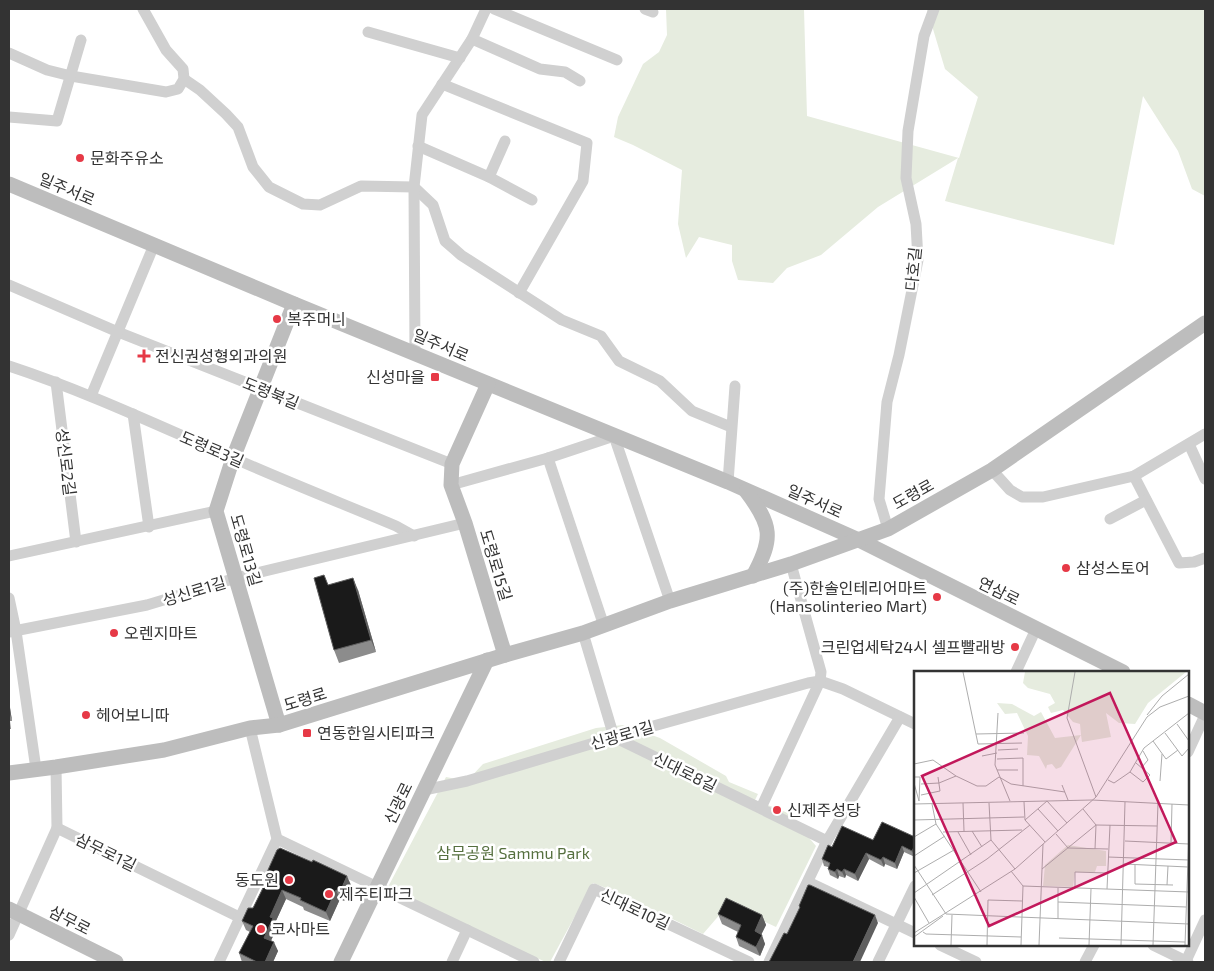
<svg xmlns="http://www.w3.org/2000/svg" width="1214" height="971" viewBox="0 0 1214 971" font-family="'Exo 2','Noto Sans KR',sans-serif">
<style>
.green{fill:#e6ecdf}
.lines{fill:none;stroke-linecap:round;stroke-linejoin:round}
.street{stroke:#d0d0d0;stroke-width:11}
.secondary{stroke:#bdbdbd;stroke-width:15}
.wall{fill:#8c8c8c}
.shaded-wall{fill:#5f5f5f}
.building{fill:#1a1a1a;stroke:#5f5f5f}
.poi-dot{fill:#e63946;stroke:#fff;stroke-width:2}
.labels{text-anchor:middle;stroke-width:5;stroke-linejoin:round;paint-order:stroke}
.poi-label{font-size:16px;fill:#333;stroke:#fff;text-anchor:start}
.street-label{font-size:16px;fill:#333;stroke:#fff}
.park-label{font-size:16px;fill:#56703f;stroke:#fff}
.inset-road{fill:none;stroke:#adadad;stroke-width:1}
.view{fill:#c2185b;fill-opacity:0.15;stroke:#c2185b;stroke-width:2.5}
.inset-edge{fill:none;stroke:#333;stroke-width:2.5}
</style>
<rect width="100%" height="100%" fill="#fff"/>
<g class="green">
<polygon points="666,9 804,9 807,116 959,158 978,97 945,69 927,9 1205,9 1205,196 1192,189 1178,151 1143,96 1114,245 945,201 958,158 878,207 821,255 787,268 773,283 738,280 732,261 732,245 699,237 686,258 678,224 682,170 633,145 614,137 618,117 643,64 659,52 667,35"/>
<polygon points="623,725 660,738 726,776 729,782 758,794 755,800 788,813 816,846 776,927 728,905 703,934 617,892 593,883 550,962 546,962 497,941 388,887 446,777 467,781 483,764 596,728"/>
</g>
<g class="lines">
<g class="street">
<polyline points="494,9 617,60"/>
<polyline points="645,9 653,12"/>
<polyline points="368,32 460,58"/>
<polyline points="472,39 540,69 565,72 580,81"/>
<polyline points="9,53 47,70 71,76 166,92 178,89 184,79 183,69 166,50 143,9"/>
<polyline points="184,79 200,90 226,114 238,127 253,167 269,187 303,204 320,205 361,186 414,187 433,205 445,241 461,255 562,320 601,336 619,361 660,381 692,411 731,427"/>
<polyline points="442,84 587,143 583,181 519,293"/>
<polyline points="9,117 57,121 81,40"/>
<polyline points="418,146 489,177 532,200"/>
<polyline points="489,177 505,141"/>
<polyline points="9,285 118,332 452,464"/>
<polyline points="415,353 414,187 422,115 472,39 486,9"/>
<path d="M9,366c76,25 148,59 222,91 54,24 110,46 165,69l18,10"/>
<polyline points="56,382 76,542"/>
<polyline points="91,396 154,245"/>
<polyline points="133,414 149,527"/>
<polyline points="1189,444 1205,479"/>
<polyline points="548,458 604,626"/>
<polyline points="992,470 1010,490 1022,497 1043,497 1134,476 1205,434"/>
<polyline points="1134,476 1179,563 1194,562 1205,558"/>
<polyline points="728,482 735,386"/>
<polyline points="451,485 548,458 614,436 670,601"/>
<polyline points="1110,519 1146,500"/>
<polyline points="888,529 879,499 887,402 899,355 918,260 916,224 906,178 908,131 924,36 934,9"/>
<polyline points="9,556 216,511"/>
<polyline points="9,598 16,631 36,769"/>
<polyline points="9,632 147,605 236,578 465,523"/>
<polyline points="583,633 614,737 827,841"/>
<polyline points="1016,672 1036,629"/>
<polyline points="1188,752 1205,715"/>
<polyline points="56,767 57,828"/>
<polyline points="424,790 467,781 614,737 808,683 820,681 843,689 915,724"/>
<polyline points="761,808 820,681 821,672 791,564"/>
<polyline points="277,839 534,962"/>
<polyline points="808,882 915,933"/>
<polyline points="9,935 57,828 239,917"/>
<polyline points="940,945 976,962"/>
<polyline points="1153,945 1188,962"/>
<polyline points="1186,961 1205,920"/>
<polyline points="219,962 277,839 250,728"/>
<polyline points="452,962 467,930"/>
<polyline points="559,962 594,889 749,962"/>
<polyline points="769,962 827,841 900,717"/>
<polyline points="878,962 915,886"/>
<polyline points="1085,962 1094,945"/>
</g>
<g class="secondary">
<polyline points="9,184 294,304 728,482 859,540 1123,672"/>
<polyline points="488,384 452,464 451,485 465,523 505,655"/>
<path d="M746,491c26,34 28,47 7,85"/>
<polyline points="1188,704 1205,713"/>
<polyline points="279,725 216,511 233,458 294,304"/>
<polyline points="9,773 56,767 164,750 250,728 279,725 505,655 583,633 670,601 791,564 888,529 992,470 1205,323"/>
<polyline points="9,909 116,962"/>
<polyline points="341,962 487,660"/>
</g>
</g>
<g class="wall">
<polygon points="324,575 328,585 358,590 376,652 339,663 334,650"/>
<polygon points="9,700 12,721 10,721 11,729 9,729"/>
<polygon points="915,837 915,857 904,852 897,869 885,864 884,867 869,859 858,881 846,875 845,878 839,876 838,879 830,875 828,869 828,867 824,866 822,859 832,847"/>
<polygon points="263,881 351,885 344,901 340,899 330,921 304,910 303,907 286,899 275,923 277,928 271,940 278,951 273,962 242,962 239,953 250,932 246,930 242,921 253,908 264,885"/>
<polygon points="718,914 762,915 766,925 761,935 765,944 760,956 739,946 736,937 738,932 722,924"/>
</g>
<g class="shaded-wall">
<polygon points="353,578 358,590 376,652 371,640"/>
<polygon points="9,700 9,702 12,721 9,711"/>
<polygon points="915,845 915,857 912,851"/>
<polygon points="902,846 904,852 897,869 895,863"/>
<polygon points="866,853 869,859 858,881 855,874"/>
<polygon points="883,857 885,864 884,867 881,860"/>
<polygon points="837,869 839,876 838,879 835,872"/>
<polygon points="844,869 846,875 845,878 842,872"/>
<polygon points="347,876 351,885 344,901 340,892"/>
<polygon points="282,890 286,899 275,923 277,928 268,947 264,938 270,917"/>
<polygon points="336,890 340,899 330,921 326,912"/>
<polygon points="762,915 766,925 758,941 755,931"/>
<polygon points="875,915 878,923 860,962 853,962"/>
<polygon points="762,935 765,944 760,956 756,947"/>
<polygon points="274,942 278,951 273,962 265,962"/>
</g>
<g class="building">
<polygon points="324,575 328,585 353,578 371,640 334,650 314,578"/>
<polygon points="882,822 915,837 915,845 912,851 902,846 895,863 883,857 881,860 866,853 855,874 844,869 842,872 837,869 835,872 828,869 830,863 822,859 828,845 832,847 842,826 873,840"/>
<polygon points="280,848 312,862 313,860 347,876 340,892 336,890 326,912 300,900 301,898 282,890 270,917 273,918 264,938 274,942 265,962 257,962 239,953 253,926 242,921 248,908 253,908 266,882 263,881 277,850"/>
<polygon points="808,885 810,885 875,915 853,962 769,962 784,933 787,934 800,907 799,906"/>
<polygon points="726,898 762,915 755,931 762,935 756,947 736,937 741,925 718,914"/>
</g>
<g class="poi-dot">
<circle cx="80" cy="158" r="5"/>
<circle cx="277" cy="319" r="5"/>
<path d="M141.5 348.5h5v5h5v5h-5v5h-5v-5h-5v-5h5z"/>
<rect x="430" y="372" width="10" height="10" rx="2.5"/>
<circle cx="1066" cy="568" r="5"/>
<circle cx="937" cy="597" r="5"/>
<circle cx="114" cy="633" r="5"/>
<circle cx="1015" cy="647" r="5"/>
<circle cx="86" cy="715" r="5"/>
<rect x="302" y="728" width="10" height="10" rx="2.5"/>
<circle cx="777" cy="810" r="5"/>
<circle cx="289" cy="880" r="5"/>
<circle cx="329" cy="894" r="5"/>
<circle cx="261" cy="929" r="5"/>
</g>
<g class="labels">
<g class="poi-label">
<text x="90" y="164">문화주유소</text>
<text x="287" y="325">복주머니</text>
<text x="155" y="362">전신권성형외과의원</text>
<text x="425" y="383" text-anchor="end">신성마을</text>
<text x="1076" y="574">삼성스토어</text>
<text x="927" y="594" text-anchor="end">(주)한솔인테리어마트<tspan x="927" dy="18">(Hansolinterieo Mart)</tspan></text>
<text x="124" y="639">오렌지마트</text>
<text x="1005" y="653" text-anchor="end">크린업세탁24시 셀프빨래방</text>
<text x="96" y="721">헤어보니따</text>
<text x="317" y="739">연동한일시티파크</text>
<text x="787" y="816">신제주성당</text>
<text x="279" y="886" text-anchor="end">동도원</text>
<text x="339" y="900">제주티파크</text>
<text x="271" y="935">코사마트</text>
</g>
<g class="street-label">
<text transform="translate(67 189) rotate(23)" y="6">일주서로</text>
<text transform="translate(913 269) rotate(-84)" y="6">다호길</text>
<text transform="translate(441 345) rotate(23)" y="6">일주서로</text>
<text transform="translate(271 393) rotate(22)" y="6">도령북길</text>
<text transform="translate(212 449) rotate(23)" y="6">도령로3길</text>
<text transform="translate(66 462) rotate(83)" y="6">성신로2길</text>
<text transform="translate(913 494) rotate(-29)" y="6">도령로</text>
<text transform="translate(815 501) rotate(24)" y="6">일주서로</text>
<text transform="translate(246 550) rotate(74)" y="6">도령로13길</text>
<text transform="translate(496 565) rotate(73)" y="6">도령로15길</text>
<text transform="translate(194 591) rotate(-17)" y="6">성신로1길</text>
<text transform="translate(999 591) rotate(26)" y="6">연삼로</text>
<text transform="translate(305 699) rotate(-17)" y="6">도령로</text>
<text transform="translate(622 735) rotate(-16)" y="6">신광로1길</text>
<text transform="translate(685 772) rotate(26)" y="6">신대로8길</text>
<text transform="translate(398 803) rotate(-64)" y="6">신광로</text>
<text transform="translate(106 852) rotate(26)" y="6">삼무로1길</text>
<text transform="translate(635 909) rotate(25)" y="6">신대로10길</text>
<text transform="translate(70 920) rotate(27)" y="6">삼무로</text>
</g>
<g class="park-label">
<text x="513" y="859">삼무공원 Sammu Park</text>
</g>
</g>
<g transform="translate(914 671)">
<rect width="275" height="275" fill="#fff"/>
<path d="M111,1h161l-38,31 -13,21 -16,-1 -13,-10 5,24 -29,5 -1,-7 -20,32 -5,2 -4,-5 -5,1 -1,4 -7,-13 -12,-1 1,-19 -11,-23 -12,1 -8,-11 15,1 22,12 7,-4 14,26 26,-3 -1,-11 -7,-2 -10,-12 -12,3 -3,-6 7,-4 -5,-9 -22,-6 -5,-5zM154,174l38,6v15h-9l-2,6h-20l-2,15 -30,-1 2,-21z" fill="#e6ecdf"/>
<path class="inset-road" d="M49,1l15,72 44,-1M161,1l-8,46 29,79M84,42l-3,52 15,36M233,44l15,-19 27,-22M263,53l12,17M251,62l17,23 7,-8M62,63l48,-1M239,70l13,18 12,-9M84,79l20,-1M68,85l15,-3M83,88l26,-1v28M0,93l19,-4 23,16 -17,7 -18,1M228,96l6,-7 -5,-9M83,99h21M216,101l13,10 7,-7 -14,-12M42,105l21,10h9l13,-9 12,7 54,8M0,106h6l-1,24M194,109l6,3 16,-11 14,-24 45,-35M246,110l2,-27M0,112l5,18M148,114l6,15M7,124l19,-4 -2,-14M110,131l1,18 20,22M49,132l1,28M75,132l2,37 24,29M0,133l178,-4 97,5M18,133l4,20 45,68M124,138l20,22M169,138l13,16 -1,24M0,149l110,-3M111,149l22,-19 20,22M58,160l10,16M29,161l79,-2M44,161l13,23M142,163l12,14 40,1M0,166l22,-13M211,170l64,3M257,172l1,-39M0,185l31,-20M194,186l81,3M210,193l64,3M0,194l32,49M221,194v19l38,1M128,198l54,-44 61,1M97,200l12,15 -2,59M0,202l40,-23M253,214l1,-19M109,215l166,6M161,217v-16l32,1M193,218l3,-64M0,222l77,-53M18,224l55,-36 43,-34M0,226l15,26M144,231l128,5M32,243l243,10M144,248v-31M9,261l3,2 95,3M0,262l101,-64 81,-72 51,-80 13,-10 29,-11M0,266l29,-21M145,267l126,4M37,274l1,-30M73,274l1,-45 34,1M125,274l4,-101M175,274l2,-56M207,274l4,-143M239,274l5,-142M271,274l4,-113"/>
<path class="view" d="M196,22l66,149 -187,84 -67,-150z"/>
<rect width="275" height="275" class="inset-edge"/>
</g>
<rect width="1214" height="971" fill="none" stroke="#333333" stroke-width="20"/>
</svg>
